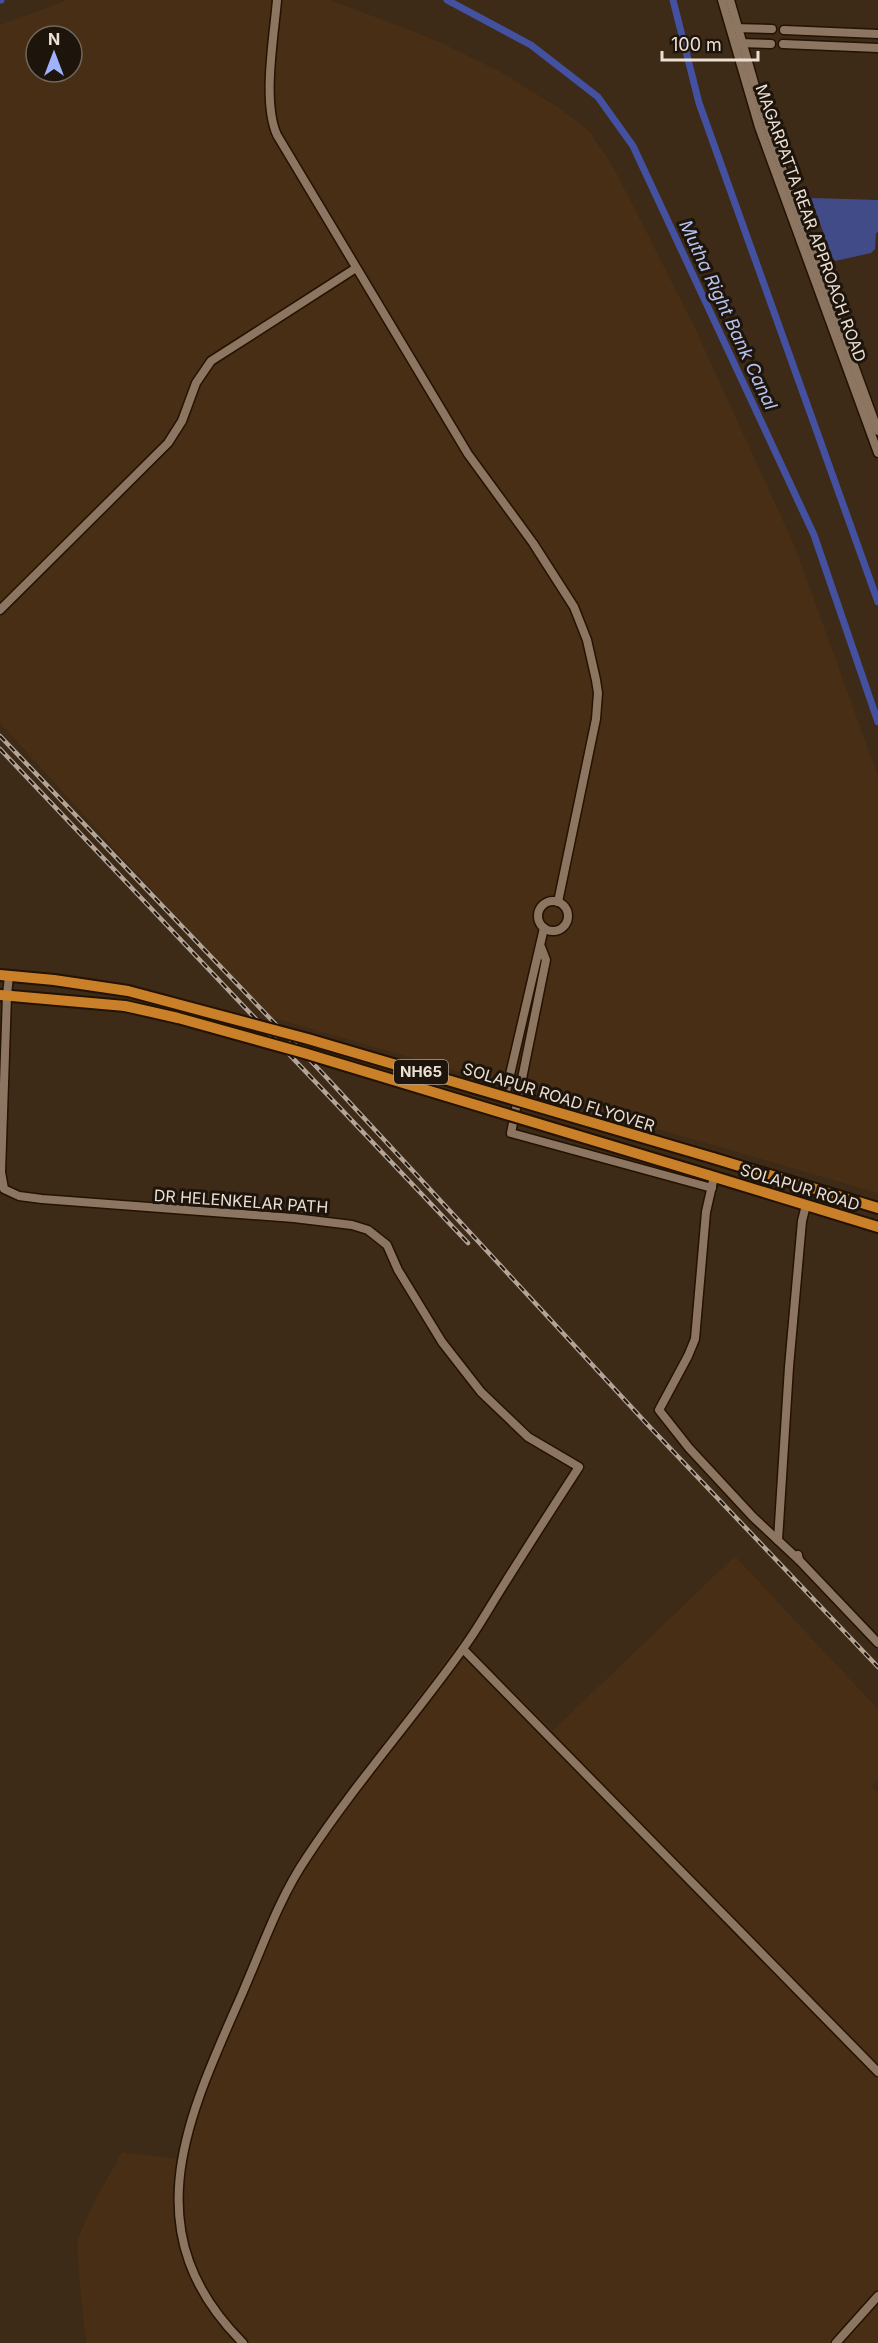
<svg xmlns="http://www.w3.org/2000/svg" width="878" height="2343" viewBox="0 0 878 2343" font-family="Inter,sans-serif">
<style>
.built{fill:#472e15;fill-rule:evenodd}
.green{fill:#404b88}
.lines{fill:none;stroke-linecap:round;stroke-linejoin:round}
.canal{stroke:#4451a1;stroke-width:7}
.tertiary-casing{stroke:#241202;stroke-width:11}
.trunk-casing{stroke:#241202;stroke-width:14}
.tertiary{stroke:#8d7661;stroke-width:8}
.trunk{stroke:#ca8028;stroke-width:10}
.rail-casing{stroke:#b3a496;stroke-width:4.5}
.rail{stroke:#1d150c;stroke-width:2;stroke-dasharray:7;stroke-linecap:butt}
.trunk-bridge-casing{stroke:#241202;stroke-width:14;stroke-linecap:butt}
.trunk-bridge{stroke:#ca8028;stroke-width:10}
.labels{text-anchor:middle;stroke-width:6;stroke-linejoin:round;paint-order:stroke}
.shield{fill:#1d150c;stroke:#aea298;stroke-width:1.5}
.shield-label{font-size:15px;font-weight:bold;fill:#ecdfd4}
.street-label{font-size:16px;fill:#ecdfd4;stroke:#1d150c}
.water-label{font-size:18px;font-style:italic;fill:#b7c2ef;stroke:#1d150c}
</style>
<rect width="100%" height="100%" fill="#3d2a17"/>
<g class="built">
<path d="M67,0h264l109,42 61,30 58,36 30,23 25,37 80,158 101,221 83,229v417l-611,-177 -267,-293v-698zM36,36h36v36h-36z"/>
<polygon points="735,1556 878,1709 878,1780 872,1786 878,1793 878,2343 86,2343 79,2279 77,2240 94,2202 122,2152 178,2159 196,2095 210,2057 261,1941 301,1859 314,1837 461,1639 553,1730"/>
</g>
<polygon class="green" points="811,198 878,200 878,232 876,233 875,249 871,253 835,261 832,257"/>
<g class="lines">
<g class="canal">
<polyline points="0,0 1,0"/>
<polyline points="447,0 531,45 598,97 633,146 814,535 878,722"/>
<polyline points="673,0 699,103 878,602"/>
</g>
<defs>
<g id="tertiary">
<path d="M277,0c-3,37 -15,102 0,135l191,319 65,89 41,64 13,33 9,40 2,13 -2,26 -38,183"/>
<polyline points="722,0 759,127 878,453"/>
<polyline points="730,0 766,124 878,431"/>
<polyline points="733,28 772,29"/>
<polyline points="784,30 878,34"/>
<polyline points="739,43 771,44"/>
<polyline points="783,44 878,48"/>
<polyline points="0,610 168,443 182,421 196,383 211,361 356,268"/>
<circle cx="553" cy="916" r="15"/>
<polyline points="541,947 546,960 511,1133 712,1188"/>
<path d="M9,976l-2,19 -6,177 3,17 15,7 23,3 252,19 58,7 16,5 19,15 11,25 44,72 39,50 47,45 51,30c-26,40 -51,79 -76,119 -14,22 -26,44 -41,64 -50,70 -108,135 -155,207 -28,41 -45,91 -65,137 -54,123 -111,237 1,349"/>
<polyline points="505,1096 544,928"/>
<polyline points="714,1177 706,1212 695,1339 688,1356 659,1410 689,1448 753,1517 799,1560"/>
<polyline points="778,1540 789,1367 802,1221 806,1205"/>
<polyline points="798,1555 799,1560 878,1643"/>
<polyline points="463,1649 878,2072"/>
<polyline points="836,2343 878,2296"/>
</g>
<g id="trunk">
<polyline points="0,975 54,980 128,991"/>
<polyline points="0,995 125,1006"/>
<polyline points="713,1158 878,1208"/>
<polyline points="708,1175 878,1227"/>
</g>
</defs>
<use href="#tertiary" class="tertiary-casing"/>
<use href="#trunk" class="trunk-casing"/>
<use href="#tertiary" class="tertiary"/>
<use href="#trunk" class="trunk"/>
<defs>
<g id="rail">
<polyline points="0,736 327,1078 647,1424 878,1667"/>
<polyline points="0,749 468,1243"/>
</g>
</defs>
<use href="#rail" class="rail-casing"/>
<use href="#rail" class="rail"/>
<defs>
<g id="trunk-bridge">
<polyline points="128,991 308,1039 713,1158"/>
<polyline points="125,1006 178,1018 304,1053 708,1175"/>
</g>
</defs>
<use href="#trunk-bridge" class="trunk-bridge-casing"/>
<use href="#trunk-bridge" class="trunk-bridge"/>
</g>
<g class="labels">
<rect class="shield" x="394" y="1060" width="54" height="24" rx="4.5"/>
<g class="shield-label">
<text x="421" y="1077">NH65</text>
</g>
<g class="street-label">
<text transform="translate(811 223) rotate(70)" y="6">MAGARPATTA REAR APPROACH ROAD</text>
<text transform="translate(559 1097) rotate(17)" y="6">SOLAPUR ROAD FLYOVER</text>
<text transform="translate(800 1187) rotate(17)" y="6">SOLAPUR ROAD</text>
<text transform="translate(241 1201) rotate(4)" y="6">DR HELENKELAR PATH</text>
</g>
<g class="water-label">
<text transform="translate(728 315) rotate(65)" y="6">Mutha Right Bank Canal</text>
</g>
</g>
<g transform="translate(54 54)"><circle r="28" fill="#1d150c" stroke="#70665c" stroke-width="1.5"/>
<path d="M0-4.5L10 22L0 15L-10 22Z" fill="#a1b2fd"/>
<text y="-9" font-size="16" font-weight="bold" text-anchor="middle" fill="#ecdfd4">N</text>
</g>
<path d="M662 51v9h96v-9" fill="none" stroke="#ecdfd4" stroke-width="3"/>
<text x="671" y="51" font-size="18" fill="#ecdfd4" stroke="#1d150c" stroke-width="4.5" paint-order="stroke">100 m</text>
</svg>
